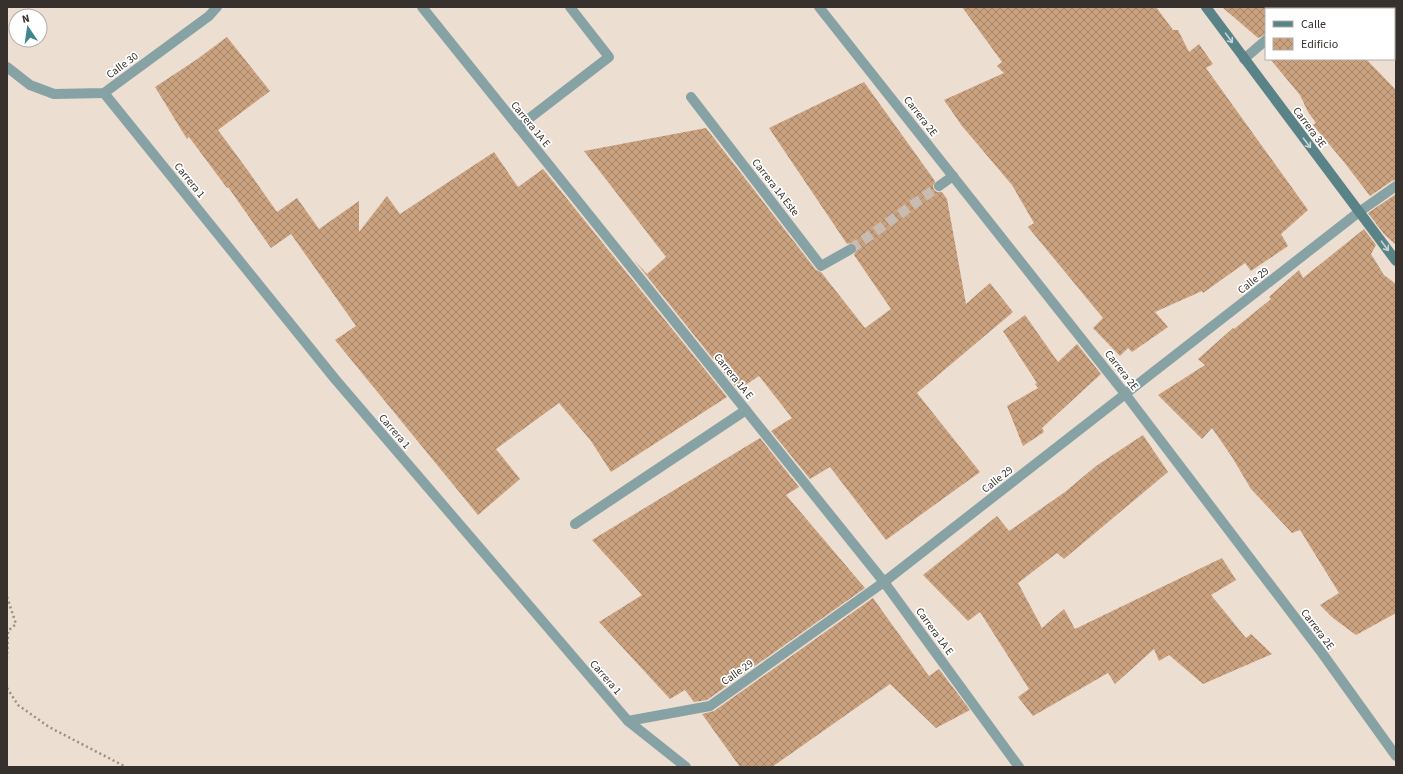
<svg xmlns="http://www.w3.org/2000/svg" width="1403" height="774" viewBox="0 0 1403 774" font-family="'Source Sans 3',sans-serif">
<style>
.building{fill:url(#building-cross-hatch)}
.lines{fill:none;stroke-linecap:round;stroke-linejoin:round}
.minor-tunnel{stroke:#c8bbb1;stroke-width:10;stroke-dasharray:10 5;stroke-linecap:butt}
.path{stroke:#9a8f86;stroke-width:2.5;stroke-dasharray:2 3;stroke-linecap:butt}
.service{stroke:#87a2a4;stroke-width:10}
.minor{stroke:#87a2a4;stroke-width:10}
.tertiary{stroke:#87a2a4;stroke-width:10}
.secondary{stroke:#5a8387;stroke-width:10}
.oneway{stroke:#c5d4d5}
.labels{text-anchor:middle;stroke-width:3.5;stroke-linejoin:round;paint-order:stroke}
.street-label{font-size:11px;fill:#36312c;stroke:#fff}
</style>
<defs>
<pattern id="building-cross-hatch" width="8" height="8" patternUnits="userSpaceOnUse"><rect width="8" height="8" fill="#cba27f"/><path d="M0 0l8 8M0 8l8-8" fill="none" stroke="#a68568"/></pattern>
</defs>
<rect width="100%" height="100%" fill="#edded2"/>
<g class="building">
<polygon points="962,7 1156,7 1173,30 1178,30 1189,52 1199,44 1213,64 1206,68 1308,210 1281,234 1288,246 1251,271 1245,263 1203,293 1202,291 1155,312 1168,327 1132,352 1128,348 1120,356 1093,328 1103,318 1028,227 1034,223 1012,185 962,126 944,100 1004,73 997,66 1002,62"/>
<polygon points="1222,7 1266,7 1266,34 1258,38"/>
<polygon points="227,37 270,91 218,130 249,172 277,212 297,198 319,229 359,201 359,232 387,196 400,214 494,152 518,187 543,169 727,397 611,472 591,441 559,403 496,449 520,479 478,515 335,340 356,326 291,234 271,248 228,187 227,188 189,137 187,139 155,87 196,60"/>
<polygon points="1270,59 1366,59 1396,90 1396,180 1392,181 1370,196 1344,162 1313,125 1316,123 1308,112 1300,95"/>
<polygon points="864,82 935,181 933,186 934,190 937,192 942,192 947,199 966,304 990,283 1013,312 917,393 980,472 886,540 830,467 810,479 771,431 792,418 759,376 738,390 634,260 647,274 666,257 584,151 706,128 816,270 821,272 865,328 891,309 854,255 857,249 856,245 851,243 847,244 769,128"/>
<polygon points="1396,194 1396,245 1384,234 1368,213"/>
<polygon points="1364,229 1376,245 1371,254 1384,275 1396,284 1396,613 1356,635 1333,618 1320,605 1339,593 1300,530 1292,533 1251,489 1232,457 1212,428 1202,439 1158,395 1205,365 1198,359 1233,328 1234,329 1271,299 1269,297 1299,270 1303,278"/>
<polygon points="1025,315 1058,362 1077,344 1101,374 1042,428 1044,432 1023,446 1007,406 1038,388 1035,384 1037,383 1003,331"/>
<polygon points="1143,435 1168,472 1064,559 1057,553 1018,583 1042,628 1064,609 1075,629 1222,558 1236,580 1211,595 1246,638 1251,634 1272,654 1203,684 1169,655 1159,661 1154,649 1115,684 1108,673 1033,716 1018,697 1029,689 980,612 968,621 923,575 997,516 1009,531 1065,492 1096,466"/>
<polygon points="760,438 799,487 786,495 865,588 707,700 694,702 685,690 670,699 599,622 642,595 592,540"/>
<polygon points="873,598 929,676 939,669 970,710 936,728 890,684 772,767 740,767 702,714 714,711"/>
</g>
<g class="lines">
<polyline class="minor-tunnel" points="851,249 939,186"/>
<g class="path">
<polyline points="7,597 16,624 8,631 7,658"/>
<polyline points="7,688 18,705 49,727 126,767"/>
</g>
<polyline class="service" points="575,524 746,410"/>
<g class="minor">
<polyline points="422,7 884,582 1019,767"/>
<polyline points="819,7 1126,395 1322,653 1396,756"/>
<polyline points="1303,9 1306,7"/>
<polyline points="1244,59 1266,40"/>
<polyline points="104,93 335,379 628,721 686,767"/>
<polyline points="691,97 821,266 851,249"/>
<polyline points="518,127 609,57 570,7"/>
<polyline points="939,186 953,176"/>
<polyline points="628,721 710,706 884,582 1359,212 1396,186"/>
</g>
<polyline class="tertiary" points="7,67 30,85 54,94 104,93 209,16 217,7"/>
<polyline class="secondary" points="1206,7 1396,261"/>
</g>
<defs><path id="oneway-shaft" d="M-6 0H5M1.5-3L5.5 0L1.5 3" fill="none" stroke-width="1.6" stroke-linecap="round" stroke-linejoin="round"/></defs>
<g class="oneway">
<use href="#oneway-shaft" transform="translate(1229 38) rotate(54)"/>
<use href="#oneway-shaft" transform="translate(1307 143) rotate(53)"/>
<use href="#oneway-shaft" transform="translate(1385 246) rotate(53)"/>
</g>
<g class="labels">
<g class="street-label">
<text transform="translate(122 65) rotate(-36)" y="4">Calle 30</text>
<text transform="translate(921 116) rotate(52)" y="4">Carrera 2E</text>
<text transform="translate(531 124) rotate(51)" y="4">Carrera 1A E</text>
<text transform="translate(1310 127) rotate(53)" y="4">Carrera 3E</text>
<text transform="translate(190 180) rotate(51)" y="4">Carrera 1</text>
<text transform="translate(776 187) rotate(52)" y="4">Carrera 1A Este</text>
<text transform="translate(1253 280) rotate(-38)" y="4">Calle 29</text>
<text transform="translate(1122 370) rotate(52)" y="4">Carrera 2E</text>
<text transform="translate(734 376) rotate(51)" y="4">Carrera 1A E</text>
<text transform="translate(395 431) rotate(49)" y="4">Carrera 1</text>
<text transform="translate(997 479) rotate(-38)" y="4">Calle 29</text>
<text transform="translate(1318 629) rotate(53)" y="4">Carrera 2E</text>
<text transform="translate(935 631) rotate(54)" y="4">Carrera 1A E</text>
<text transform="translate(737 672) rotate(-35)" y="4">Calle 29</text>
<text transform="translate(606 677) rotate(49)" y="4">Carrera 1</text>
</g>
</g>
<rect width="1403" height="774" fill="none" stroke="#36312c" stroke-width="16"/>
<rect x="1265" y="8" width="130" height="52" fill="#ffffff" stroke="#afadab"/>
<rect x="1273" y="21" width="20" height="6" fill="#5a8387" stroke="#afadab"/>
<text x="1301" y="28" font-size="12" fill="#36312c">Calle</text>
<rect x="1273" y="38" width="20" height="12" fill="url(#building-cross-hatch)" stroke="#afadab"/>
<text x="1301" y="48" font-size="12" fill="#36312c">Edificio</text>
<g transform="translate(28 28) rotate(347)"><circle r="19" fill="#ffffff" stroke="#afadab"/>
<path d="M0-3L7 15L0 10L-7 15Z" fill="#3f878d"/>
<text y="-6" font-size="11" font-weight="bold" text-anchor="middle" fill="#36312c">N</text>
</g>
</svg>
